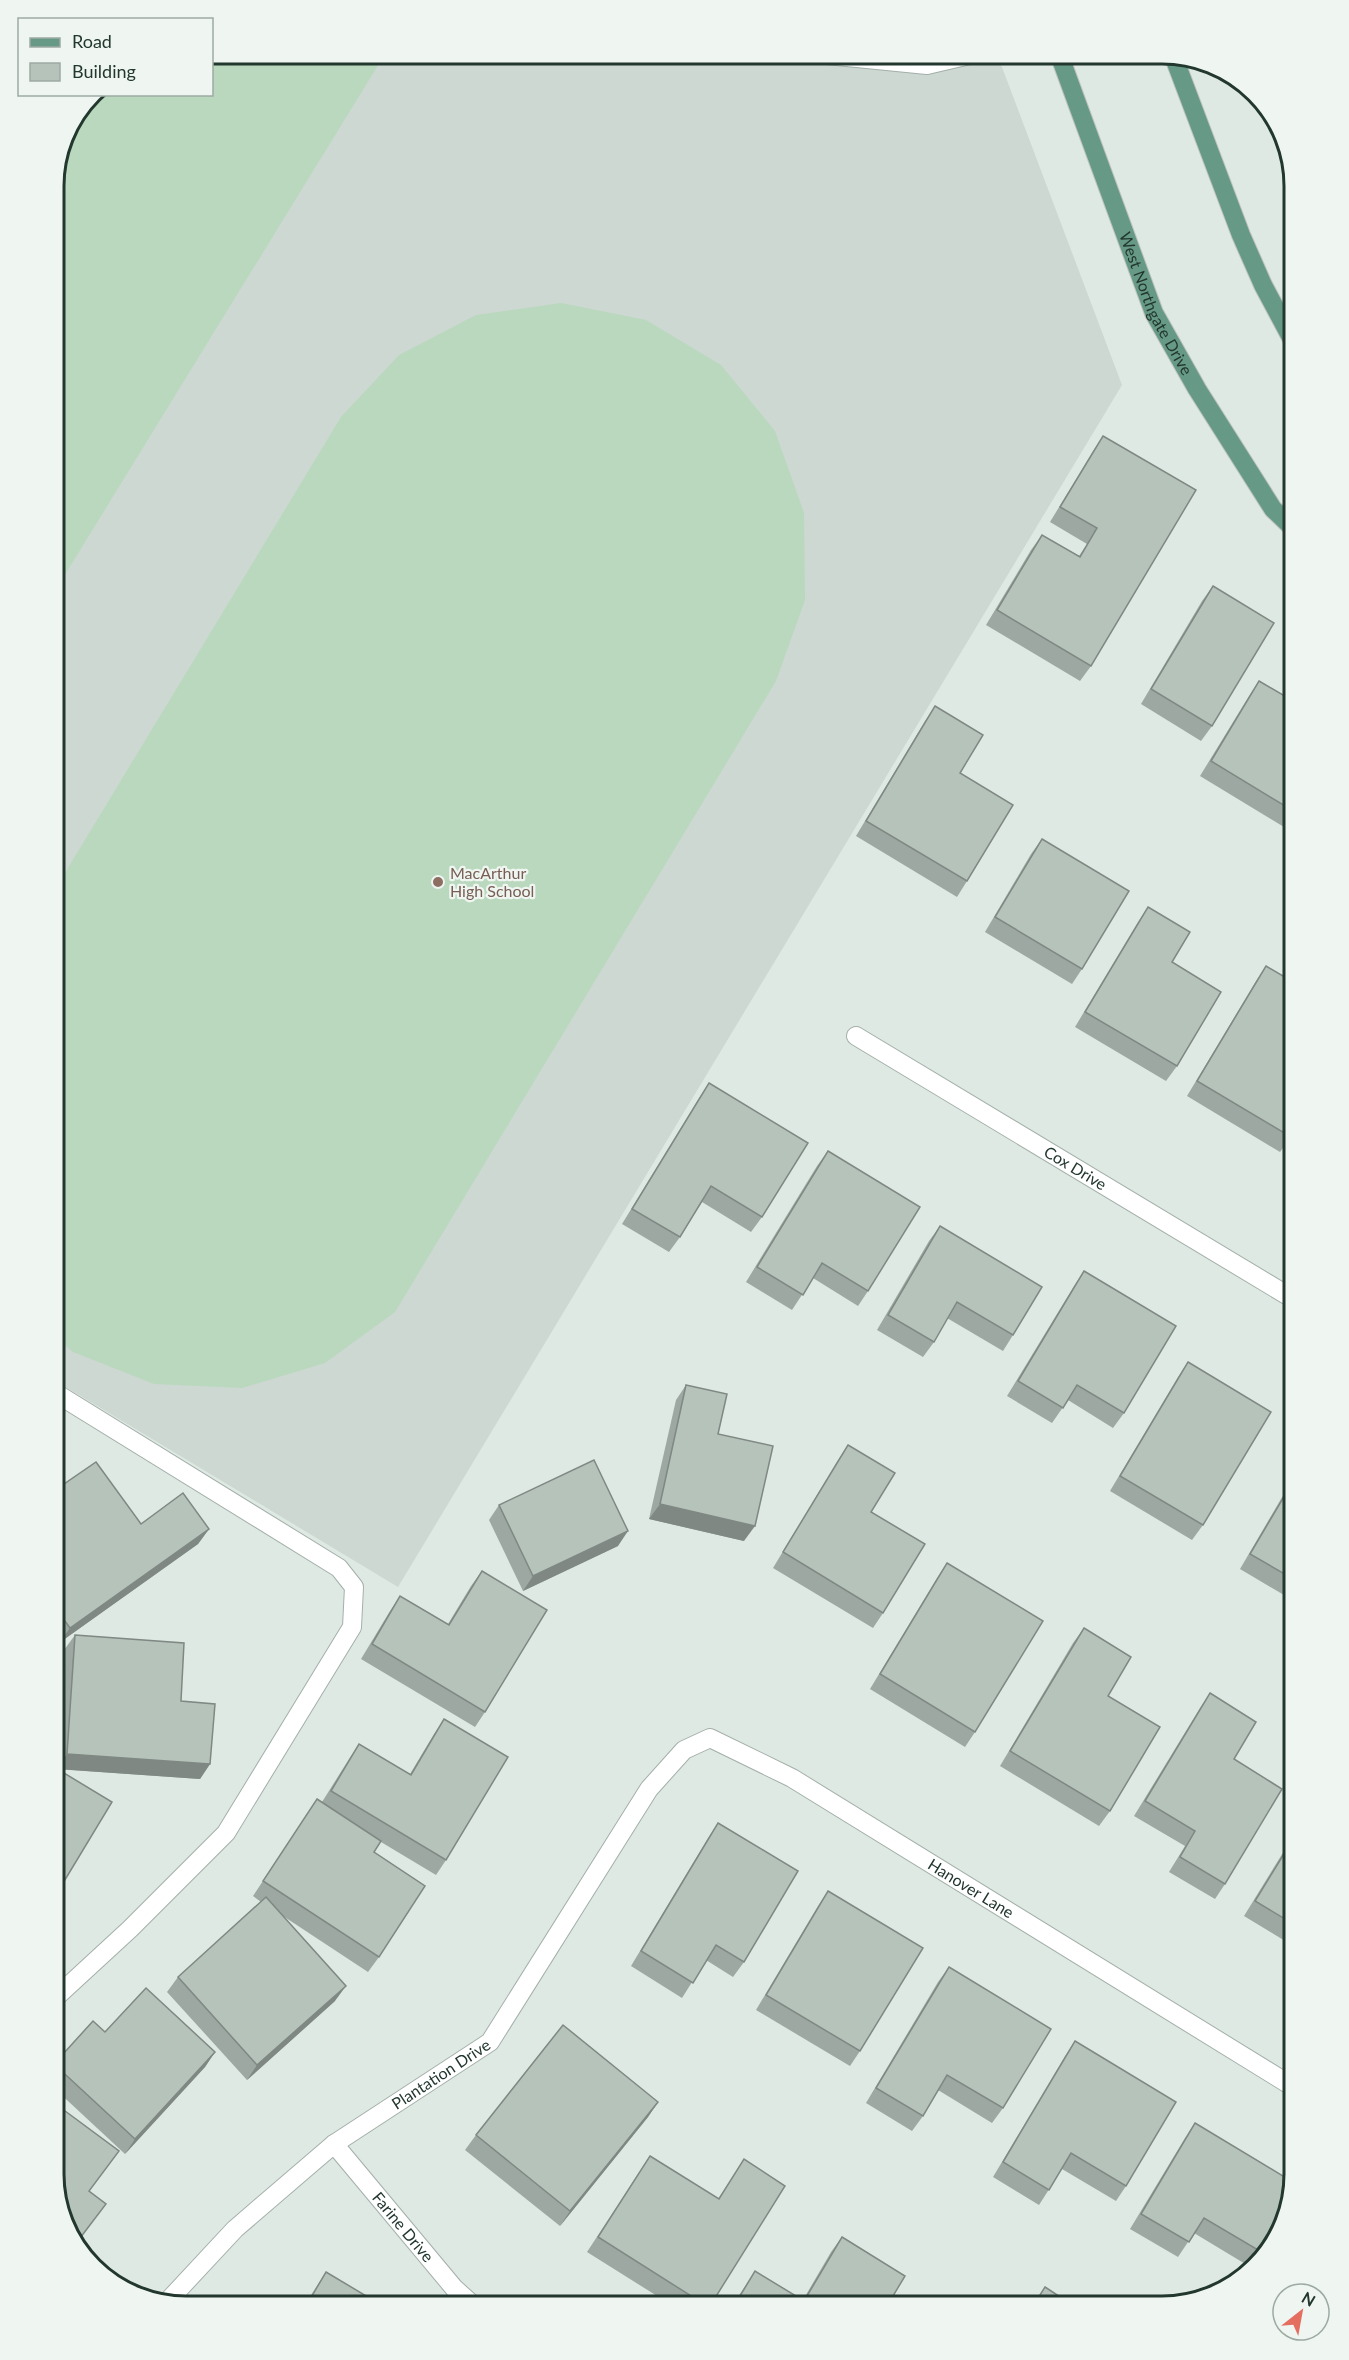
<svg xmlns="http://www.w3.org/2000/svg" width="1349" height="2360" viewBox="0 0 1349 2360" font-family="Lato,sans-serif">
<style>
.built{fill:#cdd8d2}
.grass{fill:#b9d8bd}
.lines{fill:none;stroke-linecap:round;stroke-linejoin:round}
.minor-casing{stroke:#a3b0a9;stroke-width:20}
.major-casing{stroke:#bdc3c0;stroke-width:20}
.minor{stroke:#fff;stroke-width:18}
.major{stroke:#679a86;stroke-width:18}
.wall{fill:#9ca8a1}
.shaded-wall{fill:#7f8883}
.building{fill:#b5c3bb;stroke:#7f8883;stroke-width:1.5}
.education-dot{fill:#8d6e63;stroke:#eff6f1;stroke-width:2}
.labels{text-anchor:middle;stroke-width:4.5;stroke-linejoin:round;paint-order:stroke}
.street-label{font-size:16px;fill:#22372e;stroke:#eff6f1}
.education-label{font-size:16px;fill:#785e54;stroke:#eff6f1;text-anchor:start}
.rim{fill:none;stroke:#22372e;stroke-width:3}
</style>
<rect width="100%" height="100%" fill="#dfe9e3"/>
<polygon class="built" points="212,54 997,54 1122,385 398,1587 54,1380 54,178 64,135 92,95 212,94"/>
<g class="grass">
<polygon points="212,54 385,54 58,586 54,584 54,178 64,135 92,95 212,94"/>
<polygon points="561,303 646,320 721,365 775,431 804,513 805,600 776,681 395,1312 325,1363 242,1388 154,1384 73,1352 54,1336 54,891 341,417 399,355 476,315"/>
</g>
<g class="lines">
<defs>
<g id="minor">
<polyline points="817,54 927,65 974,54"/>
<path id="s1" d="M856,1036l439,264"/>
<polyline points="54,1999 130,1929 226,1833 352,1627 354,1587 339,1568 54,1392"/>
<path id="s2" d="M334,2144l120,144 20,18"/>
<path id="s3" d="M167,2302l68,-73 99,-85 156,-102 159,-253 35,-39 26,-12 82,40 503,310"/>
</g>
<g id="major">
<path id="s4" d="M1059,54l95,259 43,76 76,120 22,21"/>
<polyline points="1173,55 1241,235 1263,285 1295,345"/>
</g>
</defs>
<use href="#minor" class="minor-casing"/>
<use href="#major" class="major-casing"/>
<use href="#minor" class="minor"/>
<use href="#major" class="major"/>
</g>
<g class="wall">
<polygon points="1103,436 1091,666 1080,681 986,625 1031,550 1042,535 1079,556 1087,544 1050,522 1093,451"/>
<polygon points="1213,586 1212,726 1201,741 1141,704 1202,601"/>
<polygon points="1259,681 1295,702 1295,821 1289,830 1200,776 1249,696"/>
<polygon points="935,706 960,773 967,881 957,897 856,836 925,721"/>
<polygon points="1042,839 1082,969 1072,984 985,932 1031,854"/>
<polygon points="1148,907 1177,1066 1166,1081 1075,1027 1138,922"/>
<polygon points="1266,966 1291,1137 1280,1152 1187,1096 1256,981"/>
<polygon points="709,1083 762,1217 751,1232 702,1202 680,1237 669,1252 622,1224 699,1098"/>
<polygon points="828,1151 868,1291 858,1306 813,1278 792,1310 746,1282 817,1166"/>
<polygon points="940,1226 1013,1335 1003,1351 947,1318 934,1342 923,1357 877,1330 929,1241"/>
<polygon points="1084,1271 1124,1413 1113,1428 1068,1400 1052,1423 1007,1396 1074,1286"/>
<polygon points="1188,1362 1203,1525 1192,1540 1110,1491 1178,1377"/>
<polygon points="686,1385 718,1434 744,1541 649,1519 676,1400"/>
<polygon points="848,1445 871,1512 883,1613 873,1628 773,1568 838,1460"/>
<polygon points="1295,1475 1295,1580 1284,1595 1240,1569"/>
<polygon points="54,1491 141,1524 209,1529 198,1544 59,1643 54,1635"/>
<polygon points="499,1505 618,1546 523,1591 489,1520"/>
<polygon points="947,1563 975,1732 965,1747 870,1689 937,1578"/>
<polygon points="482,1571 485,1712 475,1727 361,1659 390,1611 400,1596 448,1624 471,1586"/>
<polygon points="1084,1628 1108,1696 1110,1811 1099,1826 1000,1766 1073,1643"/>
<polygon points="75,1635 181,1701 210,1764 200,1779 58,1769 56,1768 64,1650"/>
<polygon points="1210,1693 1234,1759 1225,1884 1215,1899 1169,1872 1185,1846 1134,1816 1200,1708"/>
<polygon points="444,1719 446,1860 436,1875 381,1842 374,1852 379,1957 368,1972 283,1916 335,2001 247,2080 167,1992 178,1977 261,1902 253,1896 317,1799 322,1802 349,1759 359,1744 410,1774 434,1734"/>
<polygon points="718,1823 744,1962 733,1977 706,1960 682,1998 631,1966 708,1838"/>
<polygon points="1295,1833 1295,1947 1244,1916"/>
<polygon points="828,1891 860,2051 850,2066 756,2010 818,1906"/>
<polygon points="949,1967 1003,2108 992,2123 938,2090 923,2116 912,2131 866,2103 938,1982"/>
<polygon points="105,2032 215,2052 205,2067 125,2154 54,2088 54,2064"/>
<polygon points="1075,2041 1126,2186 1116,2201 1062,2169 1039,2205 993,2177 1065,2056"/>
<polygon points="658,2102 648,2117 560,2226 465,2150 476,2135"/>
<polygon points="1195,2123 1258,2250 1247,2265 1194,2233 1178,2257 1130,2229 1185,2138"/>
<polygon points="650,2156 718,2199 744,2159 710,2306 673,2306 587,2252"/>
<polygon points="842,2237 887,2306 732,2306 755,2271 803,2300 831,2252"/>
<polygon points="326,2272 383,2306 304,2306"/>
</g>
<g class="shaded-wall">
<polygon points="660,1504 755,1526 744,1541 649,1519"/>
<polygon points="209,1529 198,1544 59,1643 70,1628"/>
<polygon points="628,1531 618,1546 523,1591 533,1576"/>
<polygon points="67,1754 210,1764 200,1779 56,1769"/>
<polygon points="346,1986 335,2001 247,2080 257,2065"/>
<polygon points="215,2052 205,2067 125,2154 135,2139"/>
<polygon points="658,2102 648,2117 560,2226 570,2211"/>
</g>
<g class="building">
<polygon points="1103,436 1196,490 1091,666 997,610 1042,535 1080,557 1097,528 1060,507"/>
<polygon points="1213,586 1274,623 1212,726 1151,689"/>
<polygon points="1259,681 1295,702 1295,812 1211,761"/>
<polygon points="935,706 983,735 960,773 1013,805 967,881 866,821"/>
<polygon points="54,735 59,738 54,745"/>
<polygon points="1042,839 1129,891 1082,969 995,917"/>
<polygon points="1148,907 1190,932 1172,962 1221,992 1177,1066 1085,1012"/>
<polygon points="1266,966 1295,983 1295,1130 1291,1137 1197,1081"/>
<polygon points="709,1083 808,1143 762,1217 711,1186 680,1237 632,1209"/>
<polygon points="828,1151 920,1207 868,1291 822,1263 803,1295 757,1267"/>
<polygon points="940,1226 1042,1287 1013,1335 957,1302 934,1342 888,1315"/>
<polygon points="1084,1271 1176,1326 1124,1413 1077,1385 1063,1408 1018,1381"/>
<polygon points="1188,1362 1271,1412 1203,1525 1120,1476"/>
<polygon points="686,1385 727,1394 718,1434 773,1446 755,1526 660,1504"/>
<polygon points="848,1445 895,1473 871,1512 925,1544 883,1613 783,1552"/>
<polygon points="594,1460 628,1531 533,1576 499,1505"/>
<polygon points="96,1462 141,1524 183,1493 209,1529 70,1628 54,1606 54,1491"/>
<polygon points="1295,1478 1295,1580 1250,1554"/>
<polygon points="947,1563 1043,1621 975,1732 880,1674"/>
<polygon points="482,1571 547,1610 485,1712 372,1644 400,1596 449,1625"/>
<polygon points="1084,1628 1131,1657 1108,1696 1160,1727 1110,1811 1010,1751"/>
<polygon points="75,1635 184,1643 181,1701 215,1704 210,1764 67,1754"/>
<polygon points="1210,1693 1256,1722 1234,1759 1282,1789 1225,1884 1180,1857 1195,1831 1145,1801"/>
<polygon points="444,1719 508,1757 446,1860 331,1791 359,1744 411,1775"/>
<polygon points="54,1767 112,1802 54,1898"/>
<polygon points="317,1799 381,1841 374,1852 425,1886 379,1957 263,1881"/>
<polygon points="718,1823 798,1871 744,1962 716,1945 693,1983 641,1951"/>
<polygon points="1295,1836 1295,1925 1255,1901"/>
<polygon points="828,1891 923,1948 860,2051 766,1995"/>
<polygon points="266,1897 346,1986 257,2065 178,1977"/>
<polygon points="949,1967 1051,2029 1003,2108 947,2075 923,2116 876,2088"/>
<polygon points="146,1988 215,2052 135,2139 54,2064 93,2021 105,2032"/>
<polygon points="563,2025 658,2102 570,2211 476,2135"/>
<polygon points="1075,2041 1176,2102 1126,2186 1071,2153 1049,2190 1003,2162"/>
<polygon points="57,2105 119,2151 89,2191 106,2204 77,2242 68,2232 54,2174 54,2110"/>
<polygon points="1195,2123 1293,2182 1286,2204 1258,2250 1204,2218 1189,2242 1141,2214"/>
<polygon points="650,2156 719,2199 744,2159 785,2186 710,2306 707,2306 598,2237"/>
<polygon points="842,2237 905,2276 887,2306 734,2306 755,2271 804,2301"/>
<polygon points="326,2272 383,2306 306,2306"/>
<polygon points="1045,2287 1074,2306 1033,2306"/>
</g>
<circle class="education-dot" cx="438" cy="882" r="6"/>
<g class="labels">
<g class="street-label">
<text dy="6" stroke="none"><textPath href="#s4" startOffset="268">West Northgate Drive</textPath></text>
<text dy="6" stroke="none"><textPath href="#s1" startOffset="256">Cox Drive</textPath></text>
<text dy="6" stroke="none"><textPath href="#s3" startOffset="1098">Hanover Lane</textPath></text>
<text dy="6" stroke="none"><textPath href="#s3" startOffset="358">Plantation Drive</textPath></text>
<text dy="6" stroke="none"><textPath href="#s2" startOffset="108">Farine Drive</textPath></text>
</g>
<g class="education-label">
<text x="450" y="879">MacArthur<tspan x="450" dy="18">High School</tspan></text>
</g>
</g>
<path d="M0 0H1349V2360H0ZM186 64H1162A122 122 0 0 1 1284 186V2174A122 122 0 0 1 1162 2296H186A122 122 0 0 1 64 2174V186A122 122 0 0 1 186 64Z" fill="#eff6f1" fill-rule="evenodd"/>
<path class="rim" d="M186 64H1162A122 122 0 0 1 1284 186V2174A122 122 0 0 1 1162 2296H186A122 122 0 0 1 64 2174V186A122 122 0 0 1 186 64Z"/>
<rect x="18" y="18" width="195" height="78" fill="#eff6f1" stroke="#9daaa3" stroke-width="1.5"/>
<rect x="30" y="38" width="30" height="9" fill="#679a86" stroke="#9daaa3" stroke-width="1.5"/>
<text x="72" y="48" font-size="18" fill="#22372e">Road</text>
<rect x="30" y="63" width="30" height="18" fill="#b5c3bb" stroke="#9daaa3" stroke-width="1.5"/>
<text x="72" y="78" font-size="18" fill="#22372e">Building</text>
<g transform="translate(1301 2312) rotate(31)"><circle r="28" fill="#eff6f1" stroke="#9daaa3" stroke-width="1.5"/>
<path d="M0-4.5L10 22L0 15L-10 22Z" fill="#e46f61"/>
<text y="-9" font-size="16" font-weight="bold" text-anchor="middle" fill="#22372e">N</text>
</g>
</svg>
